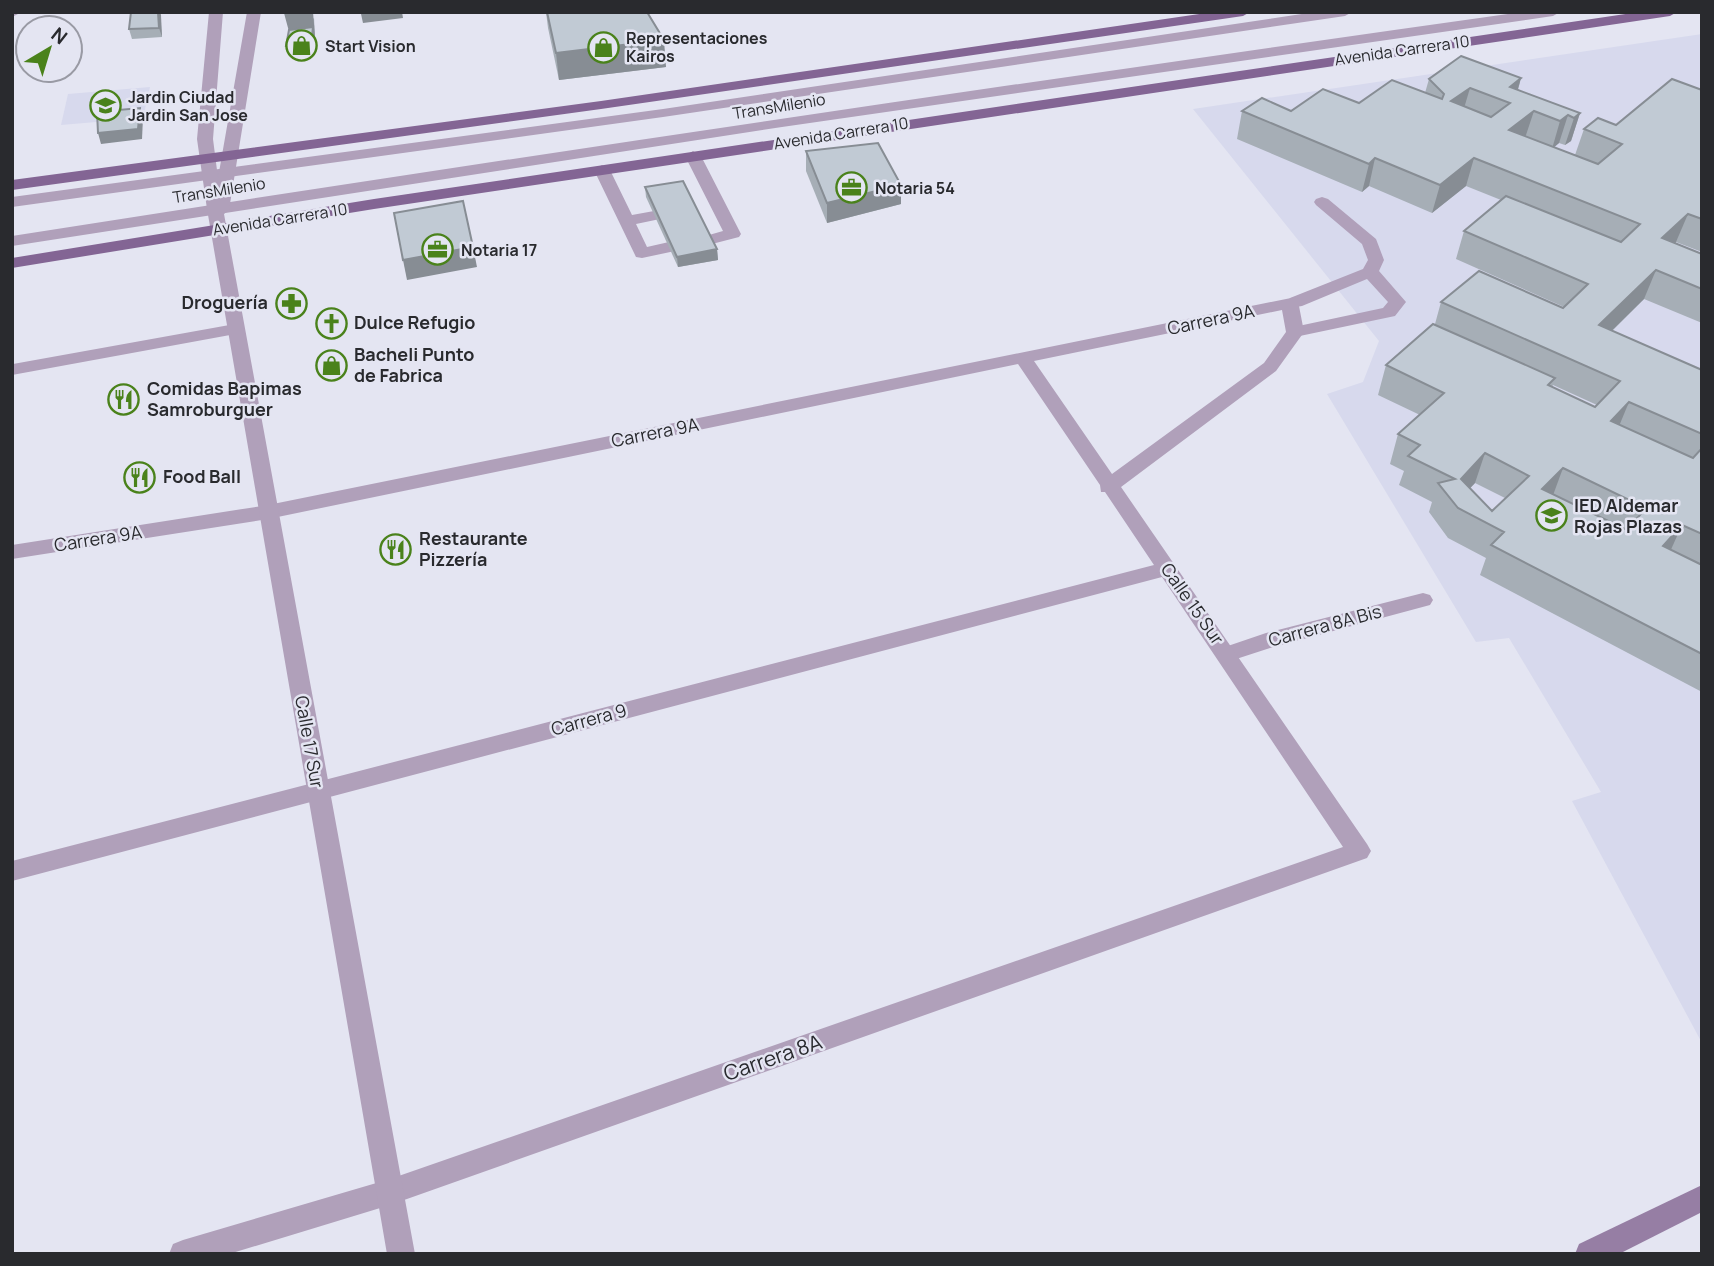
<svg xmlns="http://www.w3.org/2000/svg" width="1714" height="1266" viewBox="0 0 1714 1266" font-family="Manrope,sans-serif">
<style>
.built{fill:#d7d9ed}
.lines{fill:none;stroke-linecap:round;stroke-linejoin:round}
.service{fill:#b0a0ba;fill-rule:evenodd}
.minor{fill:#b0a0ba;fill-rule:evenodd}
.tertiary{fill:#b0a0ba;fill-rule:evenodd}
.secondary{fill:#967ea4;fill-rule:evenodd}
.primary{fill:#836594;fill-rule:evenodd}
.wall{fill:#a6aeb6;fill-rule:evenodd}
.shaded-wall{fill:#878d94}
.building{fill:#c1cad4;stroke:#878d94;stroke-width:2;fill-rule:evenodd}
.labels{text-anchor:middle;stroke-width:5;stroke-linejoin:round;paint-order:stroke}
.far-poi-label{font-size:16px;font-weight:bold;fill:#292a2e;stroke:#e4e5f2;text-anchor:start}
.far-street-label{font-size:16px;fill:#292a2e;stroke:#e4e5f2}
.poi-label{font-size:18px;font-weight:bold;fill:#292a2e;stroke:#e4e5f2;text-anchor:start}
.street-label{font-size:18px;fill:#292a2e;stroke:#e4e5f2}
.near-street-label{font-size:21px;fill:#292a2e;stroke:#e4e5f2}
</style>
<rect width="100%" height="100%" fill="#e4e5f2"/>
<g class="built">
<polygon points="1702,34 1702,1043 1572,801 1601,792 1509,638 1476,642 1327,394 1363,382 1379,341 1193,109"/>
<polygon points="150,87 143,118 61,125 68,94"/>
</g>
<g class="lines">
<g class="service">
<polygon points="1315,12 1352,12 1345,16 663,117 12,207 12,197 663,109"/>
<path d="M1522,12h38l-7,4 -771,111 -770,119v-10c503,-79 1006,-153 1510,-224z"/>
<polygon points="693,151 701,156 741,234 739,237 708,245 700,240 702,237 723,231 685,156"/>
<polygon points="602,165 610,170 632,215 654,211 662,216 660,219 636,224 647,247 669,242 675,243 677,247 675,251 642,258 636,257 594,170"/>
<polygon points="1322,197 1328,199 1376,239 1384,260 1379,271 1406,302 1395,316 1295,337 1286,332 1289,328 1383,308 1388,302 1367,279 1302,306 1296,307 1287,302 1290,298 1363,269 1368,260 1362,244 1316,205 1314,202 1316,199"/>
<polygon points="235,324 244,329 241,333 12,375 13,364"/>
<polygon points="1423,593 1430,595 1433,600 1430,605 1270,648 1227,662 1219,659 1216,654 1219,649 1266,633"/>
</g>
<g class="minor">
<polygon points="12,12 22,12 12,17"/>
<path d="M1296,297l9,5 -6,4 5,26 -28,39 -155,116 246,357 4,7 -4,7 -977,347 -161,49h-60l4,-10 10,-4 207,-61 953,-332 -181,-270 -1150,304v-20l1142,-296 -49,-73h-4l-1,-7 -82,-121 -750,155 -256,40v-14l256,-40zM1282,310l4,22 -22,31 -152,111 -78,-113z"/>
</g>
<polygon class="tertiary" points="209,12 223,12 213,139 218,178 247,12 261,12 229,210 224,214 415,1254 387,1254 207,209 197,139"/>
<polygon class="secondary" points="1702,1185 1702,1212 1619,1254 1575,1254 1579,1244"/>
<g class="primary">
<polygon points="1213,12 1250,12 1243,16 601,109 12,190 12,180 601,101"/>
<polygon points="1639,12 1677,12 1670,16 374,209 12,268 12,258 374,199"/>
</g>
</g>
<g class="wall">
<polygon points="131,12 160,12 162,37 132,39 129,29"/>
<polygon points="546,12 647,12 666,67 559,80 548,28"/>
<polygon points="314,18 315,37 313,53 289,55 286,46"/>
<path d="M1521,78l-3,12 62,23 -9,28 -6,4 -6,-2 -5,4 21,8 9,-26 32,-4 86,-35v162l-26,-10v1l26,11v69l-58,-24 -32,32 90,39v322l-222,-117 6,-17 -38,-20 -19,-26 3,-10 -33,-17 5,-14 -14,-7 8,-30 22,-19 -42,-20 8,-30 49,-41 6,-22 122,6 1,-1 -108,-48 8,-28 37,-31 -35,-14 -34,27 -63,-27 -7,6 -125,-53 5,-28h49l68,-8 66,-10 4,-14zM1553,385l44,20 -2,2 -43,-20zM1475,483l30,15 -13,13 -22,-23z"/>
<polygon points="806,151 901,204 827,223 806,171"/>
<polygon points="645,187 717,249 718,260 678,267 646,197"/>
</g>
<g class="shaded-wall">
<polygon points="158,12 160,12 161,15 162,37 159,28"/>
<polygon points="313,12 315,37 313,53 311,44 291,39 284,13"/>
<polygon points="372,12 402,12 403,18 363,23 361,14"/>
<polygon points="664,40 666,67 559,80 556,53"/>
<polygon points="1521,78 1513,106 1510,103 1510,87"/>
<polygon points="1470,88 1462,115 1451,101"/>
<polygon points="140,108 143,118 142,139 101,144 98,133"/>
<polygon points="1534,111 1525,138 1509,130"/>
<polygon points="1580,113 1571,141 1565,145 1574,118"/>
<polygon points="1568,115 1559,143 1552,149 1560,121"/>
<polygon points="1375,158 1369,186 1362,192 1369,164"/>
<polygon points="1474,158 1466,186 1432,213 1440,185"/>
<polygon points="901,185 901,204 827,223 827,203"/>
<polygon points="1688,214 1676,242 1651,267 1662,238"/>
<polygon points="473,247 477,267 407,280 403,260"/>
<polygon points="717,249 718,260 678,267 677,257"/>
<polygon points="1656,270 1644,299 1588,354 1599,325"/>
<polygon points="1629,402 1617,431 1611,421"/>
<polygon points="1485,453 1475,483 1455,504 1461,479"/>
<polygon points="1563,468 1552,498 1542,489"/>
<polygon points="1682,525 1669,554 1663,546"/>
</g>
<g class="building">
<polygon points="131,12 158,12 159,28 129,29"/>
<polygon points="547,12 647,12 664,40 556,53"/>
<polygon points="313,27 311,44 286,46 289,30"/>
<path d="M1461,56l60,22 -11,9 70,26 -6,5 -6,-3 -8,6 -26,-10 -25,19 89,34 24,-20 -38,-15 14,-11 18,7 56,-46 30,11v129l-14,-5 -26,24 40,16v35l-46,-19 -57,55 103,45v64l-73,-32 -18,19 82,37 9,-10v86l-20,-9 -19,21 39,19v89l-211,-109 13,-13 -46,-24 -20,-25 17,-4 -47,-23 12,-11 -22,-11 46,-41 -58,-28 47,-41 122,54 -7,7 47,22 25,-26 -179,-79 38,-31 84,37 25,-24 -124,-53 42,-35 115,46 19,-18 -166,-66 -34,27 -65,-27 -6,6 -127,-53 20,-13 29,13 32,-22 36,14 33,-23 50,19 2,-5 -15,-15zM1470,88l40,15 -19,14 -40,-16zM1485,453l44,23 -37,35 -31,-32zM1563,468l83,40 -19,22 -85,-41z"/>
<polygon points="140,108 138,129 98,133 97,112"/>
<polygon points="878,143 901,185 827,203 806,151"/>
<polygon points="683,181 717,249 677,257 645,187"/>
<polygon points="463,201 473,247 403,260 394,213"/>
</g>
<defs>
<symbol id="shop-ring" viewBox="-11 -11 22 22"><circle r="9.5" fill="#e4e5f2" stroke="#4a821b" stroke-width="1.5"/><path d="M-5-2.5h2.3a2.7 3.5 0 0 1 5.4 0H5L5.5 6h-11ZM-1.5-2.5h3a1.5 2.3 0 0 0-3 0Z" fill="#4a821b"/></symbol>
<symbol id="school-ring" viewBox="-11 -11 22 22"><circle r="9.5" fill="#e4e5f2" stroke="#4a821b" stroke-width="1.5"/><path d="M0-5L7-2L0 1L-7-2ZM-4 1L0 2.5L4 1V4Q0 6-4 4Z" fill="#4a821b"/></symbol>
<symbol id="office-ring" viewBox="-11 -11 22 22"><circle r="9.5" fill="#e4e5f2" stroke="#4a821b" stroke-width="1.5"/><path d="M-6-3h4V-5.5h4V-3h4V5H-6ZM-1-4.5V-3h2v-1.5ZM-6 0V1H6V0Z" fill="#4a821b"/></symbol>
<symbol id="pharmacy-ring" viewBox="-11 -11 22 22"><circle r="9.5" fill="#e4e5f2" stroke="#4a821b" stroke-width="1.5"/><path d="M-2-6h4v4h4v4h-4v4h-4v-4h-4v-4h4Z" fill="#4a821b"/></symbol>
<symbol id="church-ring" viewBox="-11 -11 22 22"><circle r="9.5" fill="#e4e5f2" stroke="#4a821b" stroke-width="1.5"/><path d="M-1.2-6h2.4v3.5h3.3v2.4h-3.3V6h-2.4V-.1h-3.3v-2.4h3.3Z" fill="#4a821b"/></symbol>
<symbol id="restaurant-ring" viewBox="-11 -11 22 22"><circle r="9.5" fill="#e4e5f2" stroke="#4a821b" stroke-width="1.5"/><path d="M-5-6h1v4h1v-4h1v4h1v-4h1v5L-1.5 .5V6h-2V.5L-5-1ZM5-6V6H3V1.5H1.5Q1.5-4 5-6Z" fill="#4a821b"/></symbol>
<symbol id="university-ring" viewBox="-11 -11 22 22"><circle r="9.5" fill="#e4e5f2" stroke="#4a821b" stroke-width="1.5"/><path d="M0-5L7-2L0 1L-7-2ZM-4 1L0 2.5L4 1V4Q0 6-4 4Z" fill="#4a821b"/></symbol>
</defs>
<g fill-rule="evenodd">
<use href="#shop-ring" x="284" y="28" width="35" height="35"/>
<use href="#shop-ring" x="586" y="30" width="35" height="35"/>
<use href="#school-ring" x="88" y="88" width="35" height="35"/>
<use href="#office-ring" x="834" y="170" width="35" height="35"/>
<use href="#office-ring" x="420" y="232" width="35" height="35"/>
<use href="#pharmacy-ring" x="274" y="286" width="35" height="35"/>
<use href="#church-ring" x="314" y="306" width="35" height="35"/>
<use href="#shop-ring" x="314" y="348" width="35" height="35"/>
<use href="#restaurant-ring" x="106" y="382" width="35" height="35"/>
<use href="#restaurant-ring" x="122" y="460" width="35" height="35"/>
<use href="#university-ring" x="1534" y="498" width="35" height="35"/>
<use href="#restaurant-ring" x="378" y="532" width="35" height="35"/>
</g>
<g class="labels">
<g class="far-poi-label">
<text x="626" y="44">Representaciones<tspan x="626" dy="18">Kairos</tspan></text>
<text x="325" y="52">Start Vision</text>
<text x="128" y="103">Jardin Ciudad<tspan x="128" dy="18">Jardin San Jose</tspan></text>
<text x="875" y="194">Notaria 54</text>
<text x="461" y="256">Notaria 17</text>
</g>
<g class="far-street-label">
<text transform="translate(1402 50) rotate(-8)" y="6">Avenida Carrera 10</text>
<text transform="translate(779 106) rotate(-9)" y="6">TransMilenio</text>
<text transform="translate(841 133) rotate(-9)" y="6">Avenida Carrera 10</text>
<text transform="translate(219 190) rotate(-9)" y="6">TransMilenio</text>
<text transform="translate(280 219) rotate(-9)" y="6">Avenida Carrera 10</text>
</g>
<g class="poi-label">
<text x="268" y="309" text-anchor="end">Droguería</text>
<text x="354" y="329">Dulce Refugio</text>
<text x="354" y="361">Bacheli Punto<tspan x="354" dy="21">de Fabrica</tspan></text>
<text x="147" y="395">Comidas Bapimas<tspan x="147" dy="21">Samroburguer</tspan></text>
<text x="163" y="483">Food Ball</text>
<text x="1574" y="512">IED Aldemar<tspan x="1574" dy="21">Rojas Plazas</tspan></text>
<text x="419" y="545">Restaurante<tspan x="419" dy="21">Pizzería</tspan></text>
</g>
<g class="street-label">
<text transform="translate(1211 320) rotate(-12)" y="6">Carrera 9A</text>
<text transform="translate(655 433) rotate(-11)" y="6">Carrera 9A</text>
<text transform="translate(98 539) rotate(-9)" y="6">Carrera 9A</text>
<text transform="translate(1192 604) rotate(55)" y="6">Calle 15 Sur</text>
<text transform="translate(1325 626) rotate(-15)" y="6">Carrera 8A Bis</text>
<text transform="translate(589 720) rotate(-15)" y="6">Carrera 9</text>
<text transform="translate(309 742) rotate(80)" y="6">Calle 17 Sur</text>
</g>
<g class="near-street-label">
<text transform="translate(773 1058) rotate(-19)" y="7">Carrera 8A</text>
</g>
</g>
<rect width="1714" height="1266" fill="none" stroke="#292a2e" stroke-width="28"/>
<g transform="translate(49 49) rotate(38)"><circle r="33" fill="#e4e5f2" stroke="#999aa4" stroke-width="2"/>
<path d="M0-5L12 26L0 18L-12 26Z" fill="#4a821b"/>
<text y="-10" font-size="19" font-weight="bold" text-anchor="middle" fill="#292a2e">N</text>
</g>
</svg>
